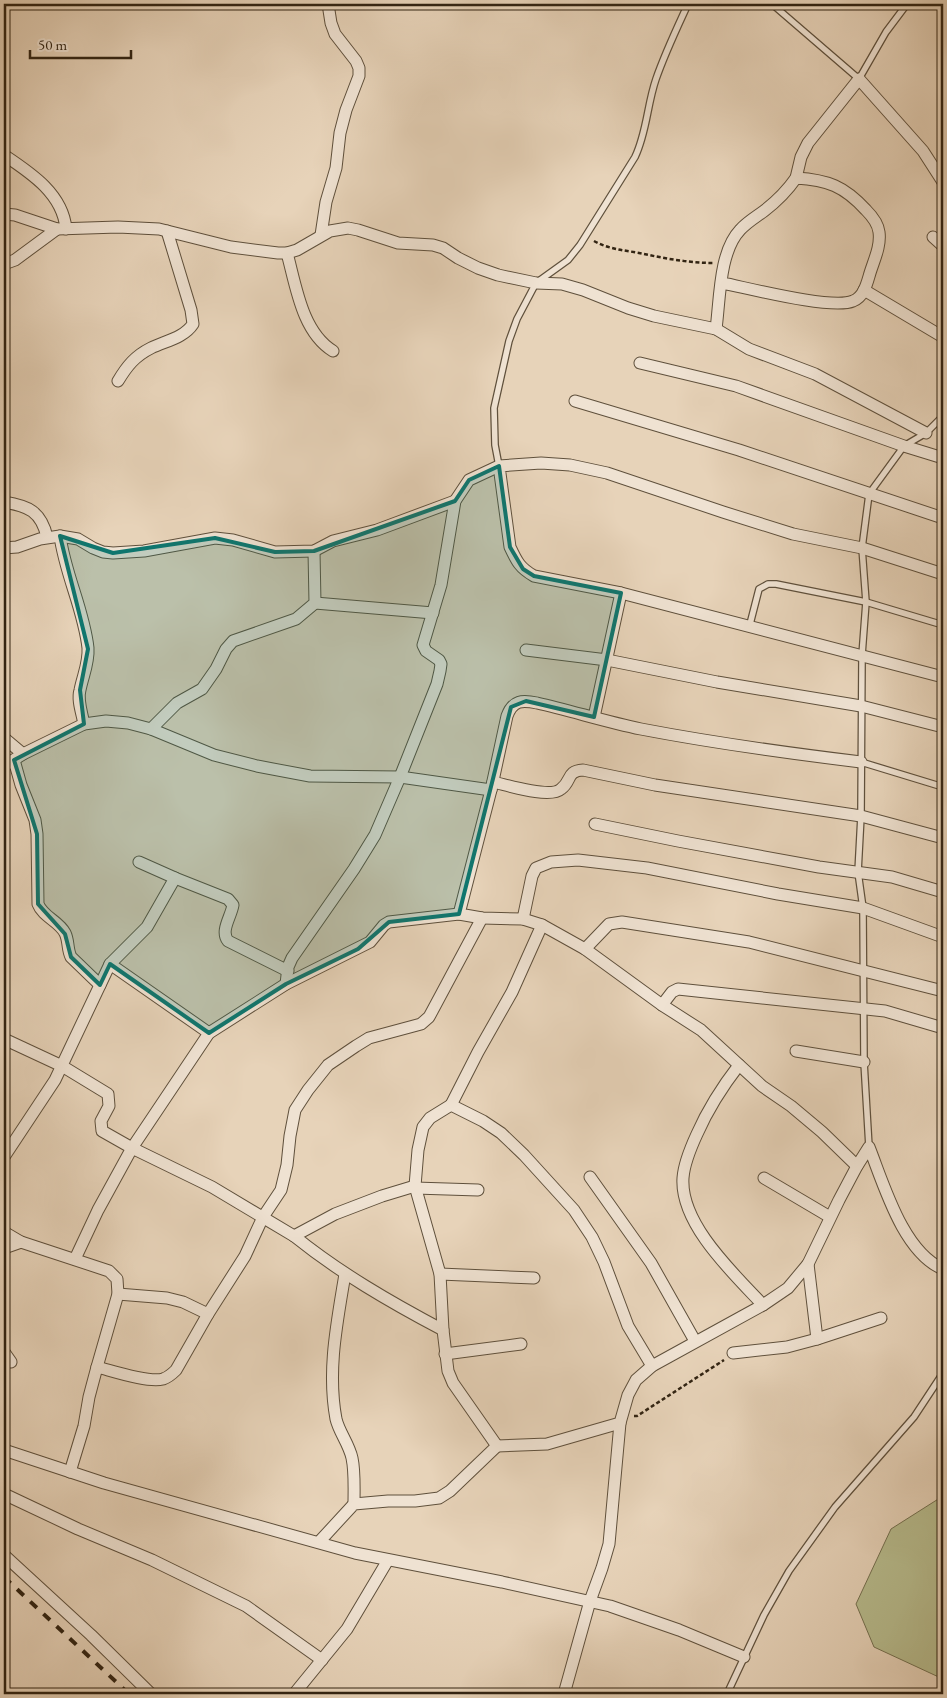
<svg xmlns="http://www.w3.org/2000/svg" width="947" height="1698" viewBox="0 0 947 1698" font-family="'EB Garamond',serif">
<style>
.green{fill:#b7bc8e;stroke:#747050}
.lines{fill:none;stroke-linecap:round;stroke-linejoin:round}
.lane-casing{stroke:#5f503c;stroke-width:8}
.street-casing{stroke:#5f503c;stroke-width:13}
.path{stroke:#322413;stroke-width:2.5;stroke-dasharray:4 2.5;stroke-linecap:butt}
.lane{stroke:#efe2d2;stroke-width:5.5}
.street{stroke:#efe2d2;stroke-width:11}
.rail{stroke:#322413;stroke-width:4;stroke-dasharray:9 9;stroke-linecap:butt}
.marked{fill:#0f766e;fill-opacity:0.2;stroke:#0f766e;stroke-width:4;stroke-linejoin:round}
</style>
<rect width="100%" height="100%" fill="#e7d3b9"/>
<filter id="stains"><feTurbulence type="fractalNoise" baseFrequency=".004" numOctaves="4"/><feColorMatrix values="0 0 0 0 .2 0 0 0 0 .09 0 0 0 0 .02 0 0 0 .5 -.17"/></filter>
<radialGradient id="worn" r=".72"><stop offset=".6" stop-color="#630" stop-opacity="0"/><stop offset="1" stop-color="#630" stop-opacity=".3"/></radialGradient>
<polygon class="green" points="943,1496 943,1679 874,1647 856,1604 891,1529"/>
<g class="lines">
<defs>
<g id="lane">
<polyline points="772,4 859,79 886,32 907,4"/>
<path d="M499,466l-4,-21 -1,-37 15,-67 8,-22 19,-36 32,-23 12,-15 55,-88c12,-25 12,-52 21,-78 9,-26 21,-51 32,-75"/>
<polyline points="749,628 759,589 768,584 776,584 866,602 943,625"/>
<polyline points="861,762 943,787"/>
<polyline points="869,1147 864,1062 863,908 858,872 861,816 862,655 866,602 862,548 869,494 904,446 926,433 943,416"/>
<polyline points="727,1694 764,1615 789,1571 835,1507 914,1417 943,1373"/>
</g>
<g id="street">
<path d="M4,155c27,18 59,39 62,74"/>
<polyline points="796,178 801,157 808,143 859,79 923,151 943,182"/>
<polyline points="4,214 15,215 57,229 118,227 159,229 231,247 278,253 287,253 297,250 330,231 348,228 358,230 398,243 433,245 443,248 458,258 478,268 498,275 536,283 562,284 583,290 628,308 654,316 716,329 749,349 815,374 926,433"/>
<polyline points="321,235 326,202 336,168 340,133 346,110 359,76 359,68 356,61 335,34 331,23 328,4"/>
<polyline points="933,237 943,246"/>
<path d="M287,253c9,33 15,79 46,98"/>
<polyline points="4,264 15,260 57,229"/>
<polyline points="864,290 943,337"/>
<path d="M716,329c4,-29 3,-77 24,-99 7,-8 16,-13 24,-19 13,-10 23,-20 32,-33 32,2 48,8 70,32 6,6 12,14 13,22 2,14 -5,28 -9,41 -3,10 -6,24 -17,28 -21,9 -105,-13 -131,-18"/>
<polyline points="640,363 736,386 904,446 943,458"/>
<path d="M118,381c9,-15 17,-25 33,-33 14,-7 33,-10 42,-24l-2,-14 -24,-79"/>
<polyline points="575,401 739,450 943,518"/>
<path d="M4,502c24,4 37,9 43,35"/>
<path d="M60,536c5,38 24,74 28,112 1,15 -5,27 -8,42 -3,10 2,23 4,34"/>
<polyline points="4,548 17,547 40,539 60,536 78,539 93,548 103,552 113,553 144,551 215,538 233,540 275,552 314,551 333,541 377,530 455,501"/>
<path d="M943,574l-81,-26 -69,-14 -70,-22 -116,-39 -37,-8 -29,-2 -42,3 11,81c7,15 10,21 24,29l87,17 322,84"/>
<polyline points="315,603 433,613"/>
<polyline points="526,650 607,660 717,682 861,706 943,727"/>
<polyline points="594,717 621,593"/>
<polyline points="151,729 177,703 202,689 216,669 226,649 233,641 296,619 315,603 314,551"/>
<polyline points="4,738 23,754"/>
<path d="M14,760l7,25 14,35 2,14 1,70c5,13 21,17 27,29 4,8 2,16 6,24l29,28"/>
<polyline points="4,766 23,754 84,724 106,721 128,723 151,729 214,755 257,766 310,776 400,777 491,790"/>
<path d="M493,782c14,3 57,17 68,7 11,-8 5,-18 22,-19l72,15 206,31 82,22"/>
<polyline points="595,824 678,841 819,867 892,877 943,892"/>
<path d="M139,862l36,16 53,21 5,6c-2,12 -13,26 -5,36l60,30"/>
<polyline points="523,919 532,876 536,868 551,862 578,860 647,868 778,894 863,908 943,937"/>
<polyline points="585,949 609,924 622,922 749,942 943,991"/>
<polyline points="110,964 147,927 175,878"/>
<polyline points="286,984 288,967 292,958 354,869 375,835 400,777 437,684 440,671 441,664 439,660 426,651 423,645 441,585 455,501 469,480 499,466"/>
<polyline points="662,1005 672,992 678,989 885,1011 943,1028"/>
<polyline points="4,1039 62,1066 108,1094 109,1106 101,1121 102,1131 132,1148 209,1033 286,984 370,942 384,925 389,922 459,914"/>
<polyline points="796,1051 864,1062"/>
<path d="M739,1065c-17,22 -31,44 -42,69 -6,13 -13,29 -14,44 -3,46 51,96 80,127"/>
<polyline points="451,1105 478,1052 512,992 542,925"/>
<polyline points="4,1157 55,1080 110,964 209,1033"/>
<path d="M857,1166l-35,-34 -31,-26 -29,-20 -61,-56 -39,-25 -77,-56 -43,-24 -19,-6 -41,-1 -23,-4 32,-124 16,-74c6,-16 15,-16 30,-13 35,8 70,19 104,26 73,14 146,24 220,33"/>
<polyline points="590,1177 651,1263 695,1341"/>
<polyline points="764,1178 830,1217"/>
<path d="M415,1186l-33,10 -47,18 -41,22c46,37 96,66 149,94"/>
<polyline points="415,1188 478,1190"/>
<polyline points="4,1232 21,1242 109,1271 117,1279 118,1294 97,1367 89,1397 84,1426 70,1472"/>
<polyline points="4,1248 21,1242"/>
<polyline points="75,1259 98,1210 132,1148 212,1187 294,1236"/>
<path d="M345,1274c-8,49 -18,96 -9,145 3,13 13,25 16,39 3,14 2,31 2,46"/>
<polyline points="440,1274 534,1278"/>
<polyline points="118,1294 167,1298 183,1302 208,1314"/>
<polyline points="817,1339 881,1318"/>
<polyline points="4,1352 11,1362"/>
<polyline points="733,1353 787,1347 817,1339 808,1264"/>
<polyline points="445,1354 521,1344"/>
<path d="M97,1367c16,4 51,16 66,12 6,-2 9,-5 13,-9l32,-56 37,-58 18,-39 18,-27 6,-25 3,-29 5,-26 13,-20 20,-25 28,-19 13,-8 52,-14 8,-7 53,-99"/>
<path d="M497,1446l50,-2 73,-21 8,-28 8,-15 16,-14 111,-61 25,-17 20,-24 31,-64 18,-34 12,-19c15,38 34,105 74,122"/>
<polyline points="4,1450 104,1483 355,1553 502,1582 610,1606 679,1630 744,1657"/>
<polyline points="4,1494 78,1529 152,1560 246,1606 322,1660"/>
<polyline points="319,1542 354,1504 388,1501 415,1501 439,1498 450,1491 497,1446 453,1383 448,1371 443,1330 440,1274 415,1186 418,1150 423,1127 430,1118 451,1105 483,1121 501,1133 524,1155 574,1210 592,1237 604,1262 628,1326 652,1366"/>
<polyline points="4,1555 91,1635 151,1694"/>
<polyline points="294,1694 347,1629 388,1560"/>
<polyline points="564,1694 590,1601 602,1568 609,1544 620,1423"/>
</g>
</defs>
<use href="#lane" class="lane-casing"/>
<use href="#street" class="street-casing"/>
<g class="path">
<path d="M594,241c14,8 29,9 45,12 24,5 49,10 74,10"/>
<polyline points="634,1416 637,1416 724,1360"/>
</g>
<use href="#lane" class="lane"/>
<use href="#street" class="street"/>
<polyline class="rail" points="4,1577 129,1694"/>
</g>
<path class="marked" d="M499,466l11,81 13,22 11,7 87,17 -27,124 -68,-16 -15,6 -52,207 -70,8 -31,27 -72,35 -77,49 -99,-69 -10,21 -29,-28 -6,-23 -27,-30 -1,-70 -23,-74 70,-36 -4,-34 8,-41 -28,-113 53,17 102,-15 60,14 39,-1 141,-50 14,-21z"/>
<rect width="947" height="1698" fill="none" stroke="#e7d3b9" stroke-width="20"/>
<rect x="5" y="5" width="937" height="1688" fill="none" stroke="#322413" stroke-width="2.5"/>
<rect x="10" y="10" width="927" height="1678" fill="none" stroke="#322413"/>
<path d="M30 50v8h101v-8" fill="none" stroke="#322413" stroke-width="2.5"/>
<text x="38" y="50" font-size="15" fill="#322413" stroke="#efe2d2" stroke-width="4" paint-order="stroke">50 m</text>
<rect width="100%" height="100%" filter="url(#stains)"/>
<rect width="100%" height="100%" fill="url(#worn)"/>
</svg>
